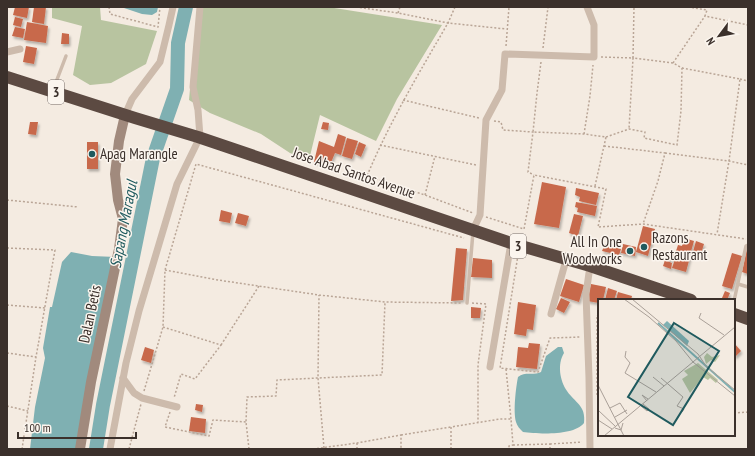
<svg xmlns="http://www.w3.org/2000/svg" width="755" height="456" viewBox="0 0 755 456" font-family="'PT Sans Narrow',sans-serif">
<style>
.green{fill:#b8c4a0}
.water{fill:#7fb0b2}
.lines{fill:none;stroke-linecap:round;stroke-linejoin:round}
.river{stroke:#7fb0b2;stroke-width:14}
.building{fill:#c8694b;filter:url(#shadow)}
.path{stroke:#b9a596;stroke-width:1.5;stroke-dasharray:2 2;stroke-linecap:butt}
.lane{stroke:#cdbbac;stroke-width:3.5}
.street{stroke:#cdbbac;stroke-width:7}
.secondary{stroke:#a18a7d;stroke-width:10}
.highway{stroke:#5c4a42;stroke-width:12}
.poi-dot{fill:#1f5a5e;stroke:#fbf5ee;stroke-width:1.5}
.labels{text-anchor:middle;stroke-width:3;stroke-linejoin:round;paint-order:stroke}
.shield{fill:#fbf5ee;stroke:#756b66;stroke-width:1}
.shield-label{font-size:14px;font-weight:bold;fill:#3b302b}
.poi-label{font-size:15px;fill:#3b302b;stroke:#fbf5ee;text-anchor:start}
.street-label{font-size:15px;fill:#3b302b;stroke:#fbf5ee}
.water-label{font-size:16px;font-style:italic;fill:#1f5a5e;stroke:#fbf5ee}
.inset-river{fill:none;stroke:#7fb0b2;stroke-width:2}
.inset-road{fill:none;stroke:#aaa098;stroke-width:1}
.view{fill:#1f5a5e;fill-opacity:0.15;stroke:#1f5a5e;stroke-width:2}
.inset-edge{fill:none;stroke:#3b302b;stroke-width:2}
</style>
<defs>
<filter id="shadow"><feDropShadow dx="1.5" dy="2.5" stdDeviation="1" flood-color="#0004"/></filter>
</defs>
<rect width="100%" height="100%" fill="#f4ebe1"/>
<g class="green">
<polygon points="52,7 100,7 101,20 157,31 146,64 111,83 90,85 73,75 82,26 52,18"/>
<polygon points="203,7 328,7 442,25 397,99 376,141 320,115 309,160 290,153 261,134 210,113 189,100 192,67"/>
</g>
<g class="water">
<polygon points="121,7 158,7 157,12 152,15 142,14"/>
<polygon points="71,252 92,256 116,257 76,449 30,449 35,407 45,358 43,348 50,307 52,307 62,262"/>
<path d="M558,347h4l2,6c-7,11 -4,28 3,38 8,12 19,14 17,32 -10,13 -46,11 -61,9 -3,-3 -6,-6 -7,-10 -3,-11 0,-35 2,-45 7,-6 15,-1 23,-5l5,-16z"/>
</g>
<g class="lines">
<polyline class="river" points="96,449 103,405 153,158 177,89 178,43 186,7"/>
</g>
<g class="building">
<polygon points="15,7 29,7 27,18 13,15"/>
<polygon points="34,7 46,7 44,24 32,22"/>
<polygon points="15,17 23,19 21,27 13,25"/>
<polygon points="27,22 48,26 46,43 24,40"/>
<polygon points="15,27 25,29 23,38 12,36"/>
<polygon points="62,33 69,34 69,44 61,44"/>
<polygon points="26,46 37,48 34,64 23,62"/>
<polygon points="30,122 38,122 36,135 28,134"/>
<polygon points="323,122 329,123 328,130 321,129"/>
<polygon points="338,134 346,137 341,155 335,153 330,165 314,162 319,141 334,147"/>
<polygon points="347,138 358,141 352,159 342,156"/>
<rect x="87" y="142" width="11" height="27"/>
<polygon points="359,142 366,145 361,157 355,154"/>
<polygon points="542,182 566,187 559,228 534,224"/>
<polygon points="576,188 599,193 596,205 579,201 580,197 575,195"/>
<polygon points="576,202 597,206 595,216 577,212 578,208 575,207"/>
<polygon points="221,210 232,213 230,223 219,221"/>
<polygon points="238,213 249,216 246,226 235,223"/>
<polygon points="574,214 583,216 578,236 569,233"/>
<polygon points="643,226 655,229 648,256 636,252"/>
<polygon points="684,238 694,241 690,255 676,251 678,245 682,246"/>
<polygon points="696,241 704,244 700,257 692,255"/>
<polygon points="605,244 621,249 619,255 602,251"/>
<polygon points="623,244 636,247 635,256 621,253"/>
<polygon points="456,248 467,249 463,300 451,301"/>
<polygon points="747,248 748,248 748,274 742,272"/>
<polygon points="668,252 675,253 673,261 666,259"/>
<polygon points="677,253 690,257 686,272 672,268"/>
<polygon points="732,253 742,256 732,289 722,286"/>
<polygon points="473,258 492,260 492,278 471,277"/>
<polygon points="665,260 672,263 671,269 663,266"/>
<polygon points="566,279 584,285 579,302 560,296"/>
<polygon points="591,284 606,287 603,300 599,300 599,303 587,301"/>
<polygon points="608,288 617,291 614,300 605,300"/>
<polygon points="725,291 730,293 727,300 722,298"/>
<polygon points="618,292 632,296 631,300 616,300"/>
<polygon points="561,298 570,302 564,313 556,309"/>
<polygon points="518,302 536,305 533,330 527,329 526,336 514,334"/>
<polygon points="471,307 481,308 480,318 471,318"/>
<polygon points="529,343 540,344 537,369 516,367 518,347 528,348"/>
<polygon points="734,343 741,351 735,357 734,356"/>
<polygon points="145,347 154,350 151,363 141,360"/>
<polygon points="196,404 203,405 202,412 195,410"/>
<polygon points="191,417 206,419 205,433 189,431"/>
</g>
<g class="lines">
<g class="path">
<polyline points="109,7 110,14 158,27 160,7"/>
<path d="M356,7l42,6 50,10c-29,50 -59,100 -81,153l58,19 48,18"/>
<polyline points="455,7 448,23 506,29"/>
<polyline points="688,7 707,10 705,16 748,25"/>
<polyline points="398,13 400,7"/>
<polyline points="506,46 509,7"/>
<polyline points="543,48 548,7"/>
<polyline points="601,57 633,58 634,7"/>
<polyline points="541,62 537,93 533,132 584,134 606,137 595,186"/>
<polyline points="673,63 705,16"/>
<polyline points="682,68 740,79 729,161 717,234"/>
<polyline points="740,79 748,81"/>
<polyline points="403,100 479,118"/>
<polyline points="494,121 501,122 503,130 533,132 528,172 534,175"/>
<polyline points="584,134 590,96 593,65"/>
<polyline points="606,137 629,129 645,132 644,138 677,145 681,111 682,68 673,63 633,58 629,129"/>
<polyline points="380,145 476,165"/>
<polyline points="604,146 665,153 658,181 643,224"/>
<polyline points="665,153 729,161 748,165"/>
<polyline points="425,195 435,156"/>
<polyline points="7,200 78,207"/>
<polyline points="486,217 524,229 534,175 606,189 598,227 643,224 746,239"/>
<polyline points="7,248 55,250 36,357 22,449"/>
<polyline points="518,255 500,368 538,372 550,338 581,337"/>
<polyline points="165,270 218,280 319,295 385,302 461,303"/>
<polyline points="472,303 486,304 478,365 478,422"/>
<polyline points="7,305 45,308"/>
<polyline points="163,327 221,345 195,379 181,374 174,398"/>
<polyline points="221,345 259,286"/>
<polyline points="7,353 36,357"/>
<polyline points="506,369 511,419"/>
<polyline points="144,391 163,327 165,270 196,164 464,238"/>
<polyline points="597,395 597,315 599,316"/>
<polyline points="7,406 28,411"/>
<polyline points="170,412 165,427 209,436 213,420 246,422"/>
<polyline points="734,413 748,412"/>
<polyline points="401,435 451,427"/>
<polyline points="357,443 357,449"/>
<polyline points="550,444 582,442"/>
<polyline points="513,445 550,444 550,449"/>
<polyline points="324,448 318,378 382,375 385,302"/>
<polyline points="129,449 141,404"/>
<polyline points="249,449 246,422 247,397 276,396 277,380 318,378 319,295"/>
<polyline points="313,449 357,443 401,435 401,449"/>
<polyline points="451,449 451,427 500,419 511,419 513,445 509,446 509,449"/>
</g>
<g class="lane">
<polyline points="53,90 66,56"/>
<polyline points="738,284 748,287"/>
<polyline points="734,301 746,246 748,245"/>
<polyline points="467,303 473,232"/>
</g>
<g class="street">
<polyline points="7,52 20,49"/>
<polyline points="125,115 132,99 160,62 169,25 173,7"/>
<polyline points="473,230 480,215 486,120 502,90 505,54 594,57 594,25 587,7"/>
<polyline points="590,266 586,294 589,378 590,449"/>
<polyline points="551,314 566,260"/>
<polyline points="490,367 511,243"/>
<polyline points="123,378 134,393 142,398 177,407"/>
<polyline points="110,449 126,363 139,311 177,184 200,137 198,110 193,87 200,7"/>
</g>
<polyline class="secondary" points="80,449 91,382 119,249 123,219 118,200 115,174 119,141 125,115"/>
<g class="highway">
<polyline points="7,77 135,118 198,137 511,243 590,266 691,300"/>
<polyline points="734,314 748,319"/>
</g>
</g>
<g class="poi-dot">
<circle cx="92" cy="154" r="4"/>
<circle cx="644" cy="247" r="4"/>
<circle cx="630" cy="251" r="4"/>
</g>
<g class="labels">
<g class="shield">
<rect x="48" y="80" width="16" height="24" rx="3"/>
<rect x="510" y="234" width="16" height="24" rx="3"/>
</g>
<g class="shield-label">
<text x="56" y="97">3</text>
<text x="518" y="251">3</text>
</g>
<g class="poi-label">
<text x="100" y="159">Apag Marangle</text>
<text x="652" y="243">Razons<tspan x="652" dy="17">Restaurant</tspan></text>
<text x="622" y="247" text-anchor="end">All In One<tspan x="622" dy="17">Woodworks</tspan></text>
</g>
<g class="street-label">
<text transform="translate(354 173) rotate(19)" y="5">Jose Abad Santos Avenue</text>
<text transform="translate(90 314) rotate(-78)" y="5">Dalan Betis</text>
</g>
<g class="water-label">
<text transform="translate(123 224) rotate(-79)" y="6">Sapang Maragul</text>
</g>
</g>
<g transform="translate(598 299)">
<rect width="137" height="137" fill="#f4ebe1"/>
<path d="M109,54l5,4 8,-2 -5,7 -4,-2 -5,4 -2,-7zM100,64l20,17 -2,3 -6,-5 -2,2 -5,-3 -13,16 -8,-14 6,-4 -4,-4z" fill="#b8c4a0"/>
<path d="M69,22l22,20 -2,5 -24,-21z" fill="#7fb0b2"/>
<path class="inset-river" d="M60,24l77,69"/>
<path class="inset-road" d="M26,0l25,18 27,24 17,21 42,34M34,0l66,55 8,12 29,24M103,14l-2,5 25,17M28,52l-1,6 5,6 -5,10 31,19M55,78l11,9M63,79l22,19 -6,9 7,3 -2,3M0,86l26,51M49,102l-5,-6 6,4M43,107l6,5 2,-2 -6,-5M12,109l10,-5 7,11M1,112l16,15M17,118l12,-7M0,121l14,9M17,129l6,2 2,-7M6,137l131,-109"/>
<path class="view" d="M76,24l45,28 -46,74 -45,-28z"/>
<rect width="137" height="137" class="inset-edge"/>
</g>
<rect width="755" height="456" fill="none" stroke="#3b302b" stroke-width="16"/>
<g transform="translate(719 36) rotate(238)" stroke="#fbf5ee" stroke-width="3" paint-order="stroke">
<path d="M0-3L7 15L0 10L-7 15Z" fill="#3b302b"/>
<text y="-6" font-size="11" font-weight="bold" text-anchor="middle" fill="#3b302b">N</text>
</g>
<path d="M18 432v6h118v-6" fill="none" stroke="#3b302b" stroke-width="2"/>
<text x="24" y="432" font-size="12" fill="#3b302b" stroke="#fbf5ee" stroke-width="3" paint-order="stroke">100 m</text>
</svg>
